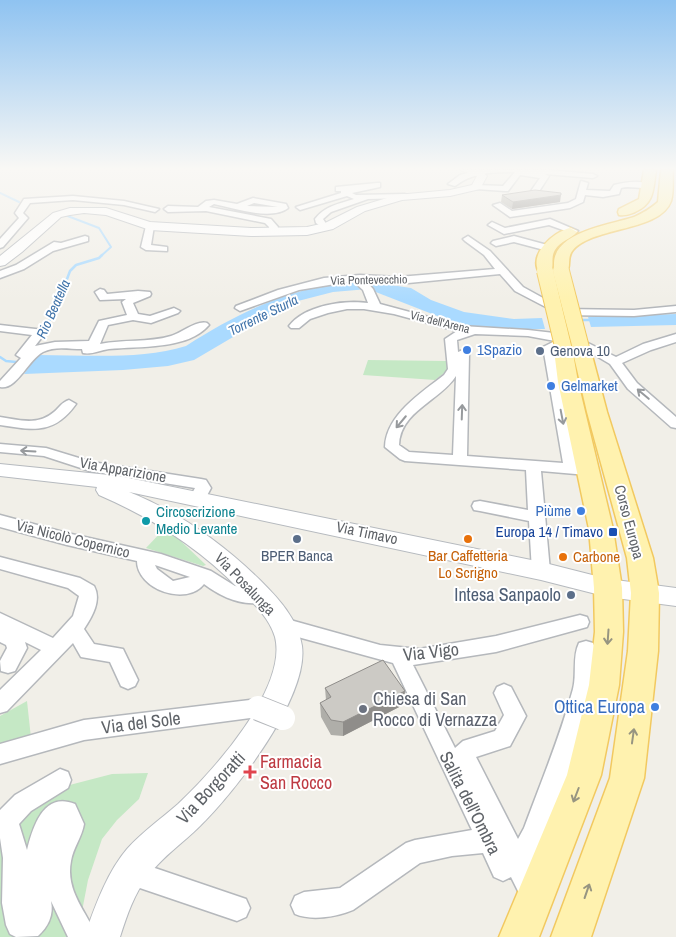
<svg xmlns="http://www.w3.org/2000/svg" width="676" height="937" viewBox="0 0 676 937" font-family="'Archivo Narrow',sans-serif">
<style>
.green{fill:#c5e8c5}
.water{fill:#aadaff}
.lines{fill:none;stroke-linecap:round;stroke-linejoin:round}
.stream-far1{stroke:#aadaff;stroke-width:2}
.stream{stroke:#aadaff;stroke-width:2.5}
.street-casing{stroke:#b5b8bc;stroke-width:3}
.secondary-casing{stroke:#b6babf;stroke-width:2}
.primary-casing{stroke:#f2c960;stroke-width:3}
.street{fill:#fff;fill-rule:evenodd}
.secondary{fill:#fff;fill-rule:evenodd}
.primary{fill:#fff2af;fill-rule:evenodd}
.street-bridge-casing{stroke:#b5b8bc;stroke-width:26;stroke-linecap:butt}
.primary-bridge-casing{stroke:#f2c960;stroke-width:18;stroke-linecap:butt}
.street-bridge{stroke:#fff;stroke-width:24}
.primary-bridge{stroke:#fff2af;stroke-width:16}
.wall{fill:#afaea9}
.shaded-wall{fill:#8f8d8a}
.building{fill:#cccac5;stroke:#8f8d8a}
.oneway{stroke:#979a9d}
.oneway2{stroke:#979581}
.shop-dot{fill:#3f7fe0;stroke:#fff;stroke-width:2}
.service-dot{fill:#5c6f8a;stroke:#fff;stroke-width:2}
.culture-dot{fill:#0f9aa8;stroke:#fff;stroke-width:2}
.transit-dot{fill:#1a4fb4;stroke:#fff;stroke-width:2}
.food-dot{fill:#e8710a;stroke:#fff;stroke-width:2}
.worship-dot{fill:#6b7280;stroke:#fff;stroke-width:2}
.health-dot{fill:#e0444e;stroke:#fff;stroke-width:2}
.labels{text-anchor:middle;stroke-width:4;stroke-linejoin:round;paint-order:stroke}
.far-street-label{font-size:12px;fill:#5f6368;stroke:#fff}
.far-water-label{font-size:14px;font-style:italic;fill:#4174aa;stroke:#fff}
.shop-label{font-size:15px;fill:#366cbe;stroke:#fff;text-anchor:start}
.service-label{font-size:15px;fill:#4e5e75;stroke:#fff;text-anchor:start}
.street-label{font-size:15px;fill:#5f6368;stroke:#fff}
.culture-label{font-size:15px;fill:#0d838f;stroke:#fff;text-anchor:start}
.transit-label{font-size:15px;fill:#164399;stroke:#fff;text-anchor:end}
.food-label{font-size:15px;fill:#c56008;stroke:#fff}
.near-service-label{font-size:18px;fill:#4e5e75;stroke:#fff;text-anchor:end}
.near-street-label{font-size:18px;fill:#5f6368;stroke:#fff}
.near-worship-label{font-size:18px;fill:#5b616d;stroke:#fff;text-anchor:start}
.near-shop-label{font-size:18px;fill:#366cbe;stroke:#fff;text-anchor:end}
.near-health-label{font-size:18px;fill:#be3a42;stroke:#fff;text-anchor:start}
</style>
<rect width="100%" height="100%" fill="#f1efe8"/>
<g class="green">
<polygon points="368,360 446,361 448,370 435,380 363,375"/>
<polygon points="166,527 206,565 203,566 146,548"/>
<polygon points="27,701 31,738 0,747 0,716"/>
<polygon points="148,773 139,799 117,820 102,839 88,880 77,937 0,937 0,833 58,788 112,774"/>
</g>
<g class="water">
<path d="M358,280l53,8 20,12 33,12 50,7 28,-1 3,11h-53l-34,-5 -90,-35 -35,3 -35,9 -24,12 -80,47 -26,6 -45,4 -99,4 14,-19c48,0 103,5 148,-9 56,-36 105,-58 172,-66z"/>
<polygon points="676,314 676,325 591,327 588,317"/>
</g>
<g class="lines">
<g class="stream-far1">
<polyline points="0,193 19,202"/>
<polyline points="65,215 99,228 111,247 101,256"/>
</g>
<g class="stream">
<polyline points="577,320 593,320"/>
<polyline points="34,350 57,306 70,271 76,265 99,258 102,255"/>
<polyline points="0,357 6,361 36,364"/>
</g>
<defs>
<g id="street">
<path d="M479,170h70l44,4 4,2 -4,2 -48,-4 4,2 -11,17h-3l-4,-2 9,-13 -20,-3 -12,16h-3l-29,-2 -4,-2 4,-2 27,1 12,-14c-22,0 -42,0 -60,14l-7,-2 12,-9z"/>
<path d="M581,181l7,2 -2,7 24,1 4,-6c12,-3 28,-6 38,1 -8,5 -21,-1 -31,2l-2,6 -16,3 -18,-2 -2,7 -13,6 -60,9 -17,-12 7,-2 12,8 56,-8 8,-4z"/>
<path d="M377,183h3v4l-28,6 4,2 49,-1 4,2 -4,2 -37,1 -37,13 -8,7 4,6 -4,3 -7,-5 -1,-4c10,-13 23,-15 39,-20l-7,-3 -47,14 -4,-3 45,-14v-2h-5v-4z"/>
<polygon points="73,196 124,201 159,209 155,212 124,205 73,200 30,203 23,213 28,218 3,247 0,248 0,239 19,218 15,213 24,199"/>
<path d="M253,198l33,6 2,4c-16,13 -55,0 -74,-4l-5,3 62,12 7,8 -2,7h-6l-1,-7 -4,-4 -59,-12 -38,1 -4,-3 4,-3 30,1 8,-6 8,-1 23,4zM254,203l24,4 -31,-1z"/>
<polygon points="550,219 578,231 574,234 549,225 504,234 488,225 492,222 505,228"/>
<polygon points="150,223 154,226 151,245 167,247 167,251 146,250 141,247 146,226"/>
<polygon points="85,236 88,237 88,241 53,251 24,269 0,278 0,271 16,265 54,242 61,243"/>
<path d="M468,236l22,15 33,36 40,22 71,1 42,-4v6l-42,4 -73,-1 -46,-24 -15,-17 -102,10 -32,-3 7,8 7,15 82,22 66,4 26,3 30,8 32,16 27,-13 33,-10v8l-25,8 -29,13 15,20 39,34v11l-5,-1 -43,-38 -18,-25 -22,-13 -21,-7 -12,5 23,116 14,2 3,3 -3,3 -5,2 -46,-4 9,100 -3,5 -6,1 -6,-1 -3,-5 -3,-50 -49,-10 -6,-1 -2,-4 2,-4 6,-1 48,9 -2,-40 -121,-9 -5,-2 -15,-12c1,-32 36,-54 59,-72l4,-6 -3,-30 12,-8 -63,-17 -30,-5h-17l-19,4 -18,6 -11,9h-8l-2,-2c16,-21 55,-26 79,-23l-5,-13 -10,-9 -54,9 -59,21 -5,-3 1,-2 42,-16 46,-12 36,-3 38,2 97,-8 -11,-14 -19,-14 -2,-2zM475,334l53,2 27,5 -12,6 20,116 -96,-7 2,-102 -6,-4 -5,2 -1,-12zM456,376l-3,79 -44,-3 -10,-7c1,-34 41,-44 57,-69z"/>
<polygon points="514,236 551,246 553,248 548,251 514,242 496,246 491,243 493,241"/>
<path d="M100,289l4,1 3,4 31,-3 12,1 1,2 -1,2 -17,7 5,11 12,2 24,-8 6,3 -2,2 -27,10 -18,-3 -25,5 -8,19c23,-5 48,-1 71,-8 11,-3 25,-16 36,-13l2,2c-21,25 -70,21 -100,24 -8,1 -18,6 -26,4l-1,-4c-13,0 -28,-3 -39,3 -14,7 -27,39 -43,35v-6l21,-23 -5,-3 16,-20 -32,-4v-6l44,5 2,2 -11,14 20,-4 34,-1 10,-20 28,-6 -5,-13 4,-3 -26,1 -5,-8z"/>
<path d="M69,400l7,4c-22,31 -43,26 -76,21v-8c19,3 38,9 54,-5 5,-4 8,-10 15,-12z"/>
<polygon points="0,444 46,448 92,462 201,479 206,480 211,488 203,503 197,504 191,503 189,499 195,488 90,471 44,456 0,452"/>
<path d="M0,515l67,18 94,21 50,17 24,15 31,5 3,5 -3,5c-21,7 -45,-4 -62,-17 -18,23 -67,5 -67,-23l-70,-16 -67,-18zM155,565l3,1 32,11 -17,4 -16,-12z"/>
<path d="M0,557l80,21 14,8c8,14 -2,31 -10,43l10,15 29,5 15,31 -3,6 -7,3 -7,-3 -11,-24 -29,-5 -8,-14 -66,68 -7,2v-23l41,-40 -16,-8 2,6 -12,23 -7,2 -7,-2 -1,-10 7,-13 -1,-3 -6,-3v-29l53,25 20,-22 6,-20 -11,-8 -68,-19z"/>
<path d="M580,615l7,2 2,5 -2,5 -91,25 -83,13 42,83 8,-7 32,-10 9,-16 -10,-22 3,-6 7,-3 7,3 15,29 -16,30 -34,11 42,82 6,-11c17,-46 36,-91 49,-139 4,-15 -1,-32 6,-46l7,-2 7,2c17,34 -43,186 -62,221l16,32 -4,9 -9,4 -9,-4 -14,-28 -8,4 -9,-4 -11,-24 -31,3 -32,7 -67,47c-16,7 -42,11 -58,4l-4,-9 4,-9 9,-4 36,-4 66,-45 9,-3 57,-10 -79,-167 -117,-32 -2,-5 2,-5 7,-3 97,27 39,4 77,-13z"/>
<polygon points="258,699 265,701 269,708 265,715 258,717 84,740 0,764 0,744 84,720"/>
<path d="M60,769l8,3 3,8 -3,8 -37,23 -12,13 8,26c6,-24 17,-59 48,-46l9,20c-2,13 -11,24 -13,37 -6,30 16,51 26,76h-29l-17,-36c3,14 -3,26 -13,35l-22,1 -6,-3 -4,-9 -4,-22 1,-45 -3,-20v-28l15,-15z"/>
<polygon points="143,864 246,899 250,908 246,917 237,921 134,886 130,877 134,868"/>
</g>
<g id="secondary">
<polygon points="460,170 480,170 487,176 480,189 450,196 402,200 365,211 333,229 307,235 251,236 150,230 106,215 84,213 70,215 61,217 22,252 5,265 0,266 0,256 53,213 70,208 106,208 150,222 251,228 307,227 325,223 357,207 397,195 450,190 472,185 477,176"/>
<path d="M0,464l119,12 422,86 67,17 68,9v18l-68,-9 -67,-17 -412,-88c50,20 93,51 131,88 18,18 38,39 42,66 7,51 -67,146 -102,180 -17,17 -37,30 -52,50 -14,18 -21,39 -28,61h-36c11,-30 22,-63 43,-88 15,-17 34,-30 51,-45 35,-33 110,-116 97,-167 -6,-20 -23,-35 -36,-48 -41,-42 -87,-71 -140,-94l-3,-5 1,-3 -97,-11z"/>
</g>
<g id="primary">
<path d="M644,170h12c-3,19 -1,33 -21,42 -5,2 -9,4 -16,3l-1,-3 1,-3 20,-10z"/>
<path d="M661,170h12c-1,10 1,21 -2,31 -11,31 -77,25 -98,49 -7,8 -1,16 -7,24h-10c-3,-4 -2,-6 -2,-11 1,-32 57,-38 80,-46 9,-4 16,-8 24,-15z"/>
<path d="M570,228l7,4c-6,7 -17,9 -22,18 -5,8 0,17 -5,24h-10c-13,-19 13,-42 30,-46z"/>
<polygon points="562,337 568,338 571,342 578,382 613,529 622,588 623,632 619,685 601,775 539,937 499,937 567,775 589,685 595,632 594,588 589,529 558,382 553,342 556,338"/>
<polygon points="581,343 587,344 590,348 607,412 653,558 659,593 658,651 644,778 591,937 551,937 610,778 628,651 631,593 627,558 587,412 572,348 575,344"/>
</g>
</defs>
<use href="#street" class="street-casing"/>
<use href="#secondary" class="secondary-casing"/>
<use href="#primary" class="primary-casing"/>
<use href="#street" class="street"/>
<use href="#secondary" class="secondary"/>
<use href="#primary" class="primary"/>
<defs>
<polyline id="street-bridge" points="258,708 283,718"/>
<g id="primary-bridge">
<polyline points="545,271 562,342"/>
<polyline points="561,271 581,348"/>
</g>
</defs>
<use href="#street-bridge" class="street-bridge-casing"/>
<use href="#primary-bridge" class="primary-bridge-casing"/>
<use href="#street-bridge" class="street-bridge"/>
<use href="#primary-bridge" class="primary-bridge"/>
</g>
<g class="wall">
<polygon points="502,195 560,202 512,209 501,202"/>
<polygon points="325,688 405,691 403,705 343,736 331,735 321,717 320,703 326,700"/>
</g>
<g class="shaded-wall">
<polygon points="561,195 560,202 512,209 513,202"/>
<polygon points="405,691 403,705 343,736 343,722"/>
</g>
<g class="building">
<polygon points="535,190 561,193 561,195 513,202 502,195"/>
<polygon points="383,660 405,691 343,722 331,720 320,703 331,697 325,688"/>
</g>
<defs><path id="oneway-shaft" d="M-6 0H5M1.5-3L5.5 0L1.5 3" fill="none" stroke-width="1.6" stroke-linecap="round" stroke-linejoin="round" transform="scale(1.25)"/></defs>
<g class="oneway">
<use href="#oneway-shaft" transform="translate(643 394) rotate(-140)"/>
<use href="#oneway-shaft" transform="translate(462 412) rotate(-88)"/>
<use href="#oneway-shaft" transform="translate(562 417) rotate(79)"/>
<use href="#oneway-shaft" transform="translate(401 422) rotate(130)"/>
<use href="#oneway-shaft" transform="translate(28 451) rotate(-177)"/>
</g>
<g class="oneway2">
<use href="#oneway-shaft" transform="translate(608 637) rotate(94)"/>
<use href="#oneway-shaft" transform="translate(633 736) rotate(-82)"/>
<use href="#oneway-shaft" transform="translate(576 795) rotate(111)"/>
<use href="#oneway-shaft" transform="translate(587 891) rotate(-71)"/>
</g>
<linearGradient id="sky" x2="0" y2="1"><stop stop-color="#8fc3f1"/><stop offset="0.56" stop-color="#f9f8f5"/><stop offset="1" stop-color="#f9f8f5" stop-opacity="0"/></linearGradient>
<rect width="676" height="301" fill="url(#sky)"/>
<g class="shop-dot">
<circle cx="467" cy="350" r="5"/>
<circle cx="551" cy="386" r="5"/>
<circle cx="581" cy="511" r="5"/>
<circle cx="655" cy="707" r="5"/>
</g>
<g class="service-dot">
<circle cx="540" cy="351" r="5"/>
<circle cx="297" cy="539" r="5"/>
<circle cx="571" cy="595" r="5"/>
</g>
<circle class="culture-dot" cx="146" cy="521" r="5"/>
<rect class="transit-dot" x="608" y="527" width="10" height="10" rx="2.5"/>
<g class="food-dot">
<circle cx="468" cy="539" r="5"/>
<circle cx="563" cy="557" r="5"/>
</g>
<circle class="worship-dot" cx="363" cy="709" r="5"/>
<path class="health-dot" d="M247.5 764.5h5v5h5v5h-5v5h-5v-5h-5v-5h5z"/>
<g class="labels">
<g class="far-street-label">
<text transform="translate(369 280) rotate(-1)" y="4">Via Pontevecchio</text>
<text transform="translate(440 322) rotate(14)" y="4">Via dell'Arena</text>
</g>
<g class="far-water-label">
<text transform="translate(53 309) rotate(-66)" y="5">Rio Beatella</text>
<text transform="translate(263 315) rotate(-26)" y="5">Torrente Sturla</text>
</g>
<g class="shop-label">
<text x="477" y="355">1Spazio</text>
<text x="561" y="391">Gelmarket</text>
<text x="571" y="516" text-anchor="end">Piùme</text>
</g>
<g class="service-label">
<text x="550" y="356">Genova 10</text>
<text x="297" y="561" text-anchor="middle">BPER Banca</text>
</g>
<g class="street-label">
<text transform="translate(123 470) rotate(10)" y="5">Via Apparizione</text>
<text transform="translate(629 522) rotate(75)" y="5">Corso Europa</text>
<text transform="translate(367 533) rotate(12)" y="5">Via Timavo</text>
<text transform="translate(73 539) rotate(14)" y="5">Via Nicolò Copernico</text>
<text transform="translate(245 584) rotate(46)" y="5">Via Posalunga</text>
</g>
<g class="culture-label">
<text x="156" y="517">Circoscrizione<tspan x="156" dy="17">Medio Levante</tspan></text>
</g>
<g class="transit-label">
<text x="603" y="537">Europa 14 / Timavo</text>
</g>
<g class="food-label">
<text x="468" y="561">Bar Caffetteria<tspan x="468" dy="17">Lo Scrigno</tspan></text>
<text x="573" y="562" text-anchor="start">Carbone</text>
</g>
<g class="near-service-label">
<text x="561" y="601">Intesa Sanpaolo</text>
</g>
<g class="near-street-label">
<text transform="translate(431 652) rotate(-6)" y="6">Via Vigo</text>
<text transform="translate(141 723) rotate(-7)" y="6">Via del Sole</text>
<text transform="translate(211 788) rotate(-47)" y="6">Via Borgoratti</text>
<text transform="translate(470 803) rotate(63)" y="6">Salita dell'Ombra</text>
</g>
<g class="near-worship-label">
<text x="373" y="705">Chiesa di San<tspan x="373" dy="21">Rocco di Vernazza</tspan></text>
</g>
<g class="near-shop-label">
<text x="645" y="713">Ottica Europa</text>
</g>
<g class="near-health-label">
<text x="260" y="768">Farmacia<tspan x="260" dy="21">San Rocco</tspan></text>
</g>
</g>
</svg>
